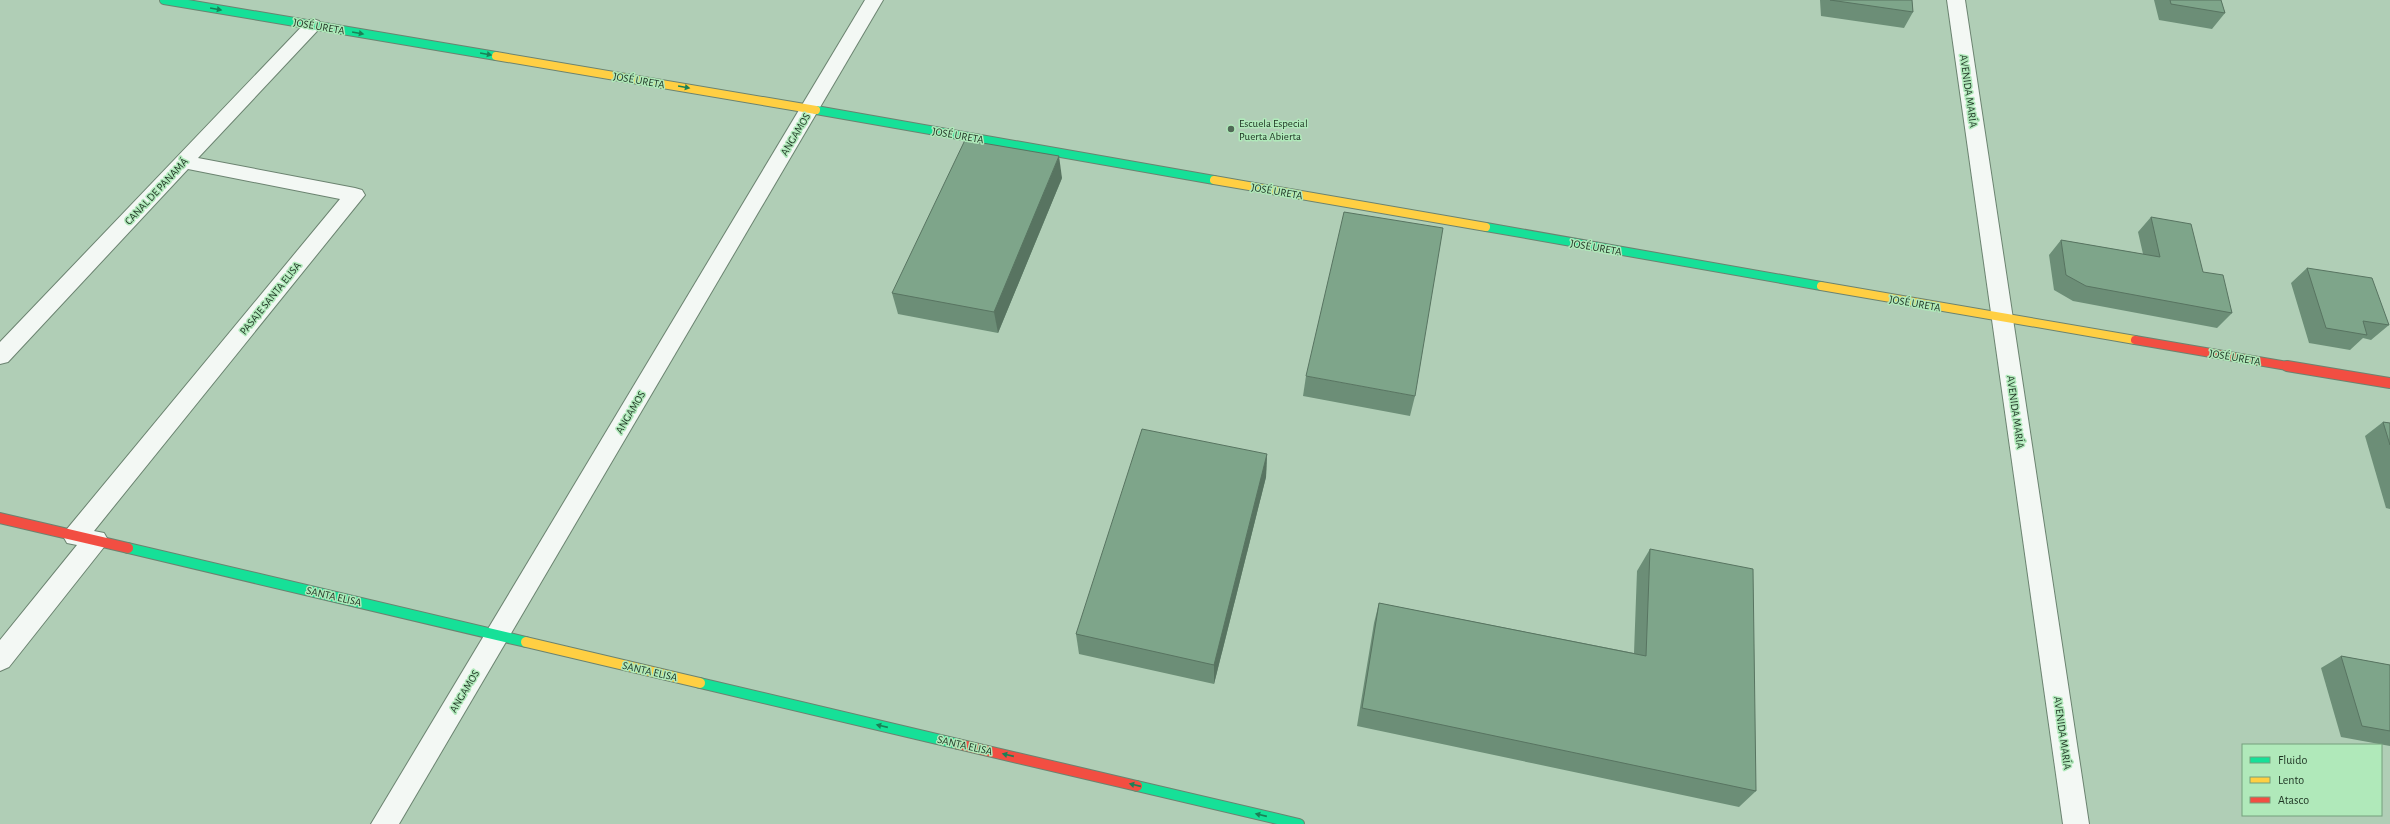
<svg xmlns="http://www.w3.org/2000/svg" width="2390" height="824" viewBox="0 0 2390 824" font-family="'Alegreya Sans',sans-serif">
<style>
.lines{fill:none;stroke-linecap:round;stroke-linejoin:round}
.street-casing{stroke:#6b8370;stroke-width:2}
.fast-far1-casing{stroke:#6b8370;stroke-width:10}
.fast-casing{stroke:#6b8370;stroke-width:12}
.slow-far1-casing{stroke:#6b8370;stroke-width:10}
.slow-casing{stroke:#6b8370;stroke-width:12}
.jam-far1-casing{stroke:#6b8370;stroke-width:10}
.jam-casing{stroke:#6b8370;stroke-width:12}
.street{fill:#f3f8f4;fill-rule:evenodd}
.fast-far1{stroke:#16e098;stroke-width:8}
.fast{stroke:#16e098;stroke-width:10}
.slow-far1{stroke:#ffcf43;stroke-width:8}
.slow{stroke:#ffcf43;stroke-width:10}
.jam-far1{stroke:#f24e42;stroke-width:8}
.jam{stroke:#f24e42;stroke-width:10}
.wall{fill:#6c8e77}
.shaded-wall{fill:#587461}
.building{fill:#7ea58a;stroke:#587461}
.oneway{fill:#1a8157}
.poi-dot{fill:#506956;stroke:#b0e9ba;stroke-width:1.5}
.labels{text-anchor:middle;stroke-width:3;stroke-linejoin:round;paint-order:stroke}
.street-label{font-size:11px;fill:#1d3322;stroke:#b0e9ba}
.poi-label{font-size:11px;fill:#1d3322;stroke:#b0e9ba;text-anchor:start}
</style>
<rect width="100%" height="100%" fill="#b0ceb6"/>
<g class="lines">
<defs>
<g id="street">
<polygon points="865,0 883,0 399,824 371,824"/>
<polygon points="1947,0 1965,0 2089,824 2063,824"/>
<polygon points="313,19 319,21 322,25 319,29 198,158 355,188 362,190 365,195 94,531 104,533 108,540 104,547 9,667 0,671 0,640 77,545 67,543 63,536 67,529 340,199 188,169 8,362 0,364 0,342 307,21"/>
</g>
<g id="fast-far1">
<polyline points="164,0 496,56"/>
<polyline points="816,110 1214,180"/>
<polyline points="1486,227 1821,286"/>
</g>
<g id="fast">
<polyline points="128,548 526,642"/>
<polyline points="700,683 958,744"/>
<polyline points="1137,786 1299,824"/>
</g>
<g id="slow-far1">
<polyline points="496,56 816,110"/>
<polyline points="1214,180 1486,227"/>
<polyline points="1821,286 2135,340"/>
</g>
<polyline id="slow" points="526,642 700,683"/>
<polyline id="jam-far1" points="2135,340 2293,367"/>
<g id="jam">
<polyline points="2287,366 2390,383"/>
<polyline points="0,518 128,548"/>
<polyline points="958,744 1137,786"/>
</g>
</defs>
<use href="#street" class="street-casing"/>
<use href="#fast-far1" class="fast-far1-casing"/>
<use href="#fast" class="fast-casing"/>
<use href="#slow-far1" class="slow-far1-casing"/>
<use href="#slow" class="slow-casing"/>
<use href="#jam-far1" class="jam-far1-casing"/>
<use href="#jam" class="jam-casing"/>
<use href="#street" class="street"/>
<use href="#fast-far1" class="fast-far1"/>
<use href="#fast" class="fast"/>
<use href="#slow-far1" class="slow-far1"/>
<use href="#slow" class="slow"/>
<use href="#jam-far1" class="jam-far1"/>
<use href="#jam" class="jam"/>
</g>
<g class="wall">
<polygon points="1820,0 1912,0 1913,12 1904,28 1821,16"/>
<polygon points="2154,0 2221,0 2225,13 2212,29 2159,20"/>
<polygon points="1062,178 998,333 898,314 892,293"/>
<polygon points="2151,217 2203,272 2232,313 2217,328 2073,301 2054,290 2049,255 2061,240 2143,254 2138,232"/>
<polygon points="2307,268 2389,325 2371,340 2363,338 2350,350 2309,343 2291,283"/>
<polygon points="1306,376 1415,396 1410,416 1303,396"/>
<polygon points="2383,422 2390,423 2390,509 2386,508 2365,436"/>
<polygon points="1267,454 1266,477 1214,684 1079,654 1076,634"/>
<polygon points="1650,549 1756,791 1739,807 1357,726 1374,623 1379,603 1634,653 1637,571"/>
<polygon points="2341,656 2390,665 2390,746 2341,737 2321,668"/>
</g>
<g class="shaded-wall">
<polygon points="1059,156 1062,178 998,333 994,312"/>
<polygon points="1267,454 1266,477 1214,684 1214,665"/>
</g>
<g class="building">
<polygon points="1830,0 1912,0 1913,12"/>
<polygon points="2170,0 2221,0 2225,13 2171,4"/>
<polygon points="965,140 1059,156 994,312 892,293"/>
<polygon points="1344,212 1443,228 1415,396 1306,376"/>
<polygon points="2151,217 2191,224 2203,272 2223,275 2232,313 2086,286 2066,275 2061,240 2160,257"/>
<polygon points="2307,268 2372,278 2389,325 2363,321 2367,335 2326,328"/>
<polygon points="2383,422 2390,423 2390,445"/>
<polygon points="1142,429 1267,454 1214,665 1076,634"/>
<polygon points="1650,549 1753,569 1756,791 1362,708 1379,603 1646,656"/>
<polygon points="2341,656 2390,665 2390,731 2362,726"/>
</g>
<defs><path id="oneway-solid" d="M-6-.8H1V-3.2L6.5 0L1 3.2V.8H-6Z"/></defs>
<g class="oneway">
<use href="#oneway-solid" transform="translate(216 9) rotate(10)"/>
<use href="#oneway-solid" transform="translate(358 33) rotate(10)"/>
<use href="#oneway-solid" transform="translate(486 54) rotate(10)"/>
<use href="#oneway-solid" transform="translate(684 87) rotate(10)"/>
<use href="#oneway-solid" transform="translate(882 726) rotate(-167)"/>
<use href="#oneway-solid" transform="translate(1008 755) rotate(-167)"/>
<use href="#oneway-solid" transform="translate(1135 785) rotate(-167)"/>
<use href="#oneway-solid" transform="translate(1261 815) rotate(-167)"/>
</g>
<circle class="poi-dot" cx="1231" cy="129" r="4"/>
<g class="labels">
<g class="street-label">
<text transform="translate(319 26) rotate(10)" y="4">JOSÉ URETA</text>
<text transform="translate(639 80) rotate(10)" y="4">JOSÉ URETA</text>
<text transform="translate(1969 91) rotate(82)" y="4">AVENIDA MARÍA</text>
<text transform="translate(795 134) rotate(-59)" y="4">ANGAMOS</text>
<text transform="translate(958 135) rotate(10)" y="4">JOSÉ URETA</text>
<text transform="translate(156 191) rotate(-47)" y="4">CANAL DE PANAMÁ</text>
<text transform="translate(1277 191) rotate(10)" y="4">JOSÉ URETA</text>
<text transform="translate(1596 247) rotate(10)" y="4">JOSÉ URETA</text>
<text transform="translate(270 298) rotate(-51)" y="4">PASAJE SANTA ELISA</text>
<text transform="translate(1915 303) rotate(10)" y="4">JOSÉ URETA</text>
<text transform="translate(2235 357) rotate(10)" y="4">JOSÉ URETA</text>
<text transform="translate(630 412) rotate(-59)" y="4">ANGAMOS</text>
<text transform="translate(2016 412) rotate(82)" y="4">AVENIDA MARÍA</text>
<text transform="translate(334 596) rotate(13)" y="4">SANTA ELISA</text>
<text transform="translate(650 671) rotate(13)" y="4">SANTA ELISA</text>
<text transform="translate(464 691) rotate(-59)" y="4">ANGAMOS</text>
<text transform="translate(2063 733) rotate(82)" y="4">AVENIDA MARÍA</text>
<text transform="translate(965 745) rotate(13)" y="4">SANTA ELISA</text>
</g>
<g class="poi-label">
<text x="1239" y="127">Escuela Especial<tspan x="1239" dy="13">Puerta Abierta</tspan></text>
</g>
</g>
<rect x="2242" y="744" width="140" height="72" fill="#b0e9ba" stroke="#75a07d"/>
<rect x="2250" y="757" width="20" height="6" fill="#16e098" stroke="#75a07d"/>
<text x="2278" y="764" font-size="12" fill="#1d3322">Fluido</text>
<rect x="2250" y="777" width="20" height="6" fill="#ffcf43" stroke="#75a07d"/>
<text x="2278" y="784" font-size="12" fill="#1d3322">Lento</text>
<rect x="2250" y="797" width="20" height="6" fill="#f24e42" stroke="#75a07d"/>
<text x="2278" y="804" font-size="12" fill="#1d3322">Atasco</text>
</svg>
